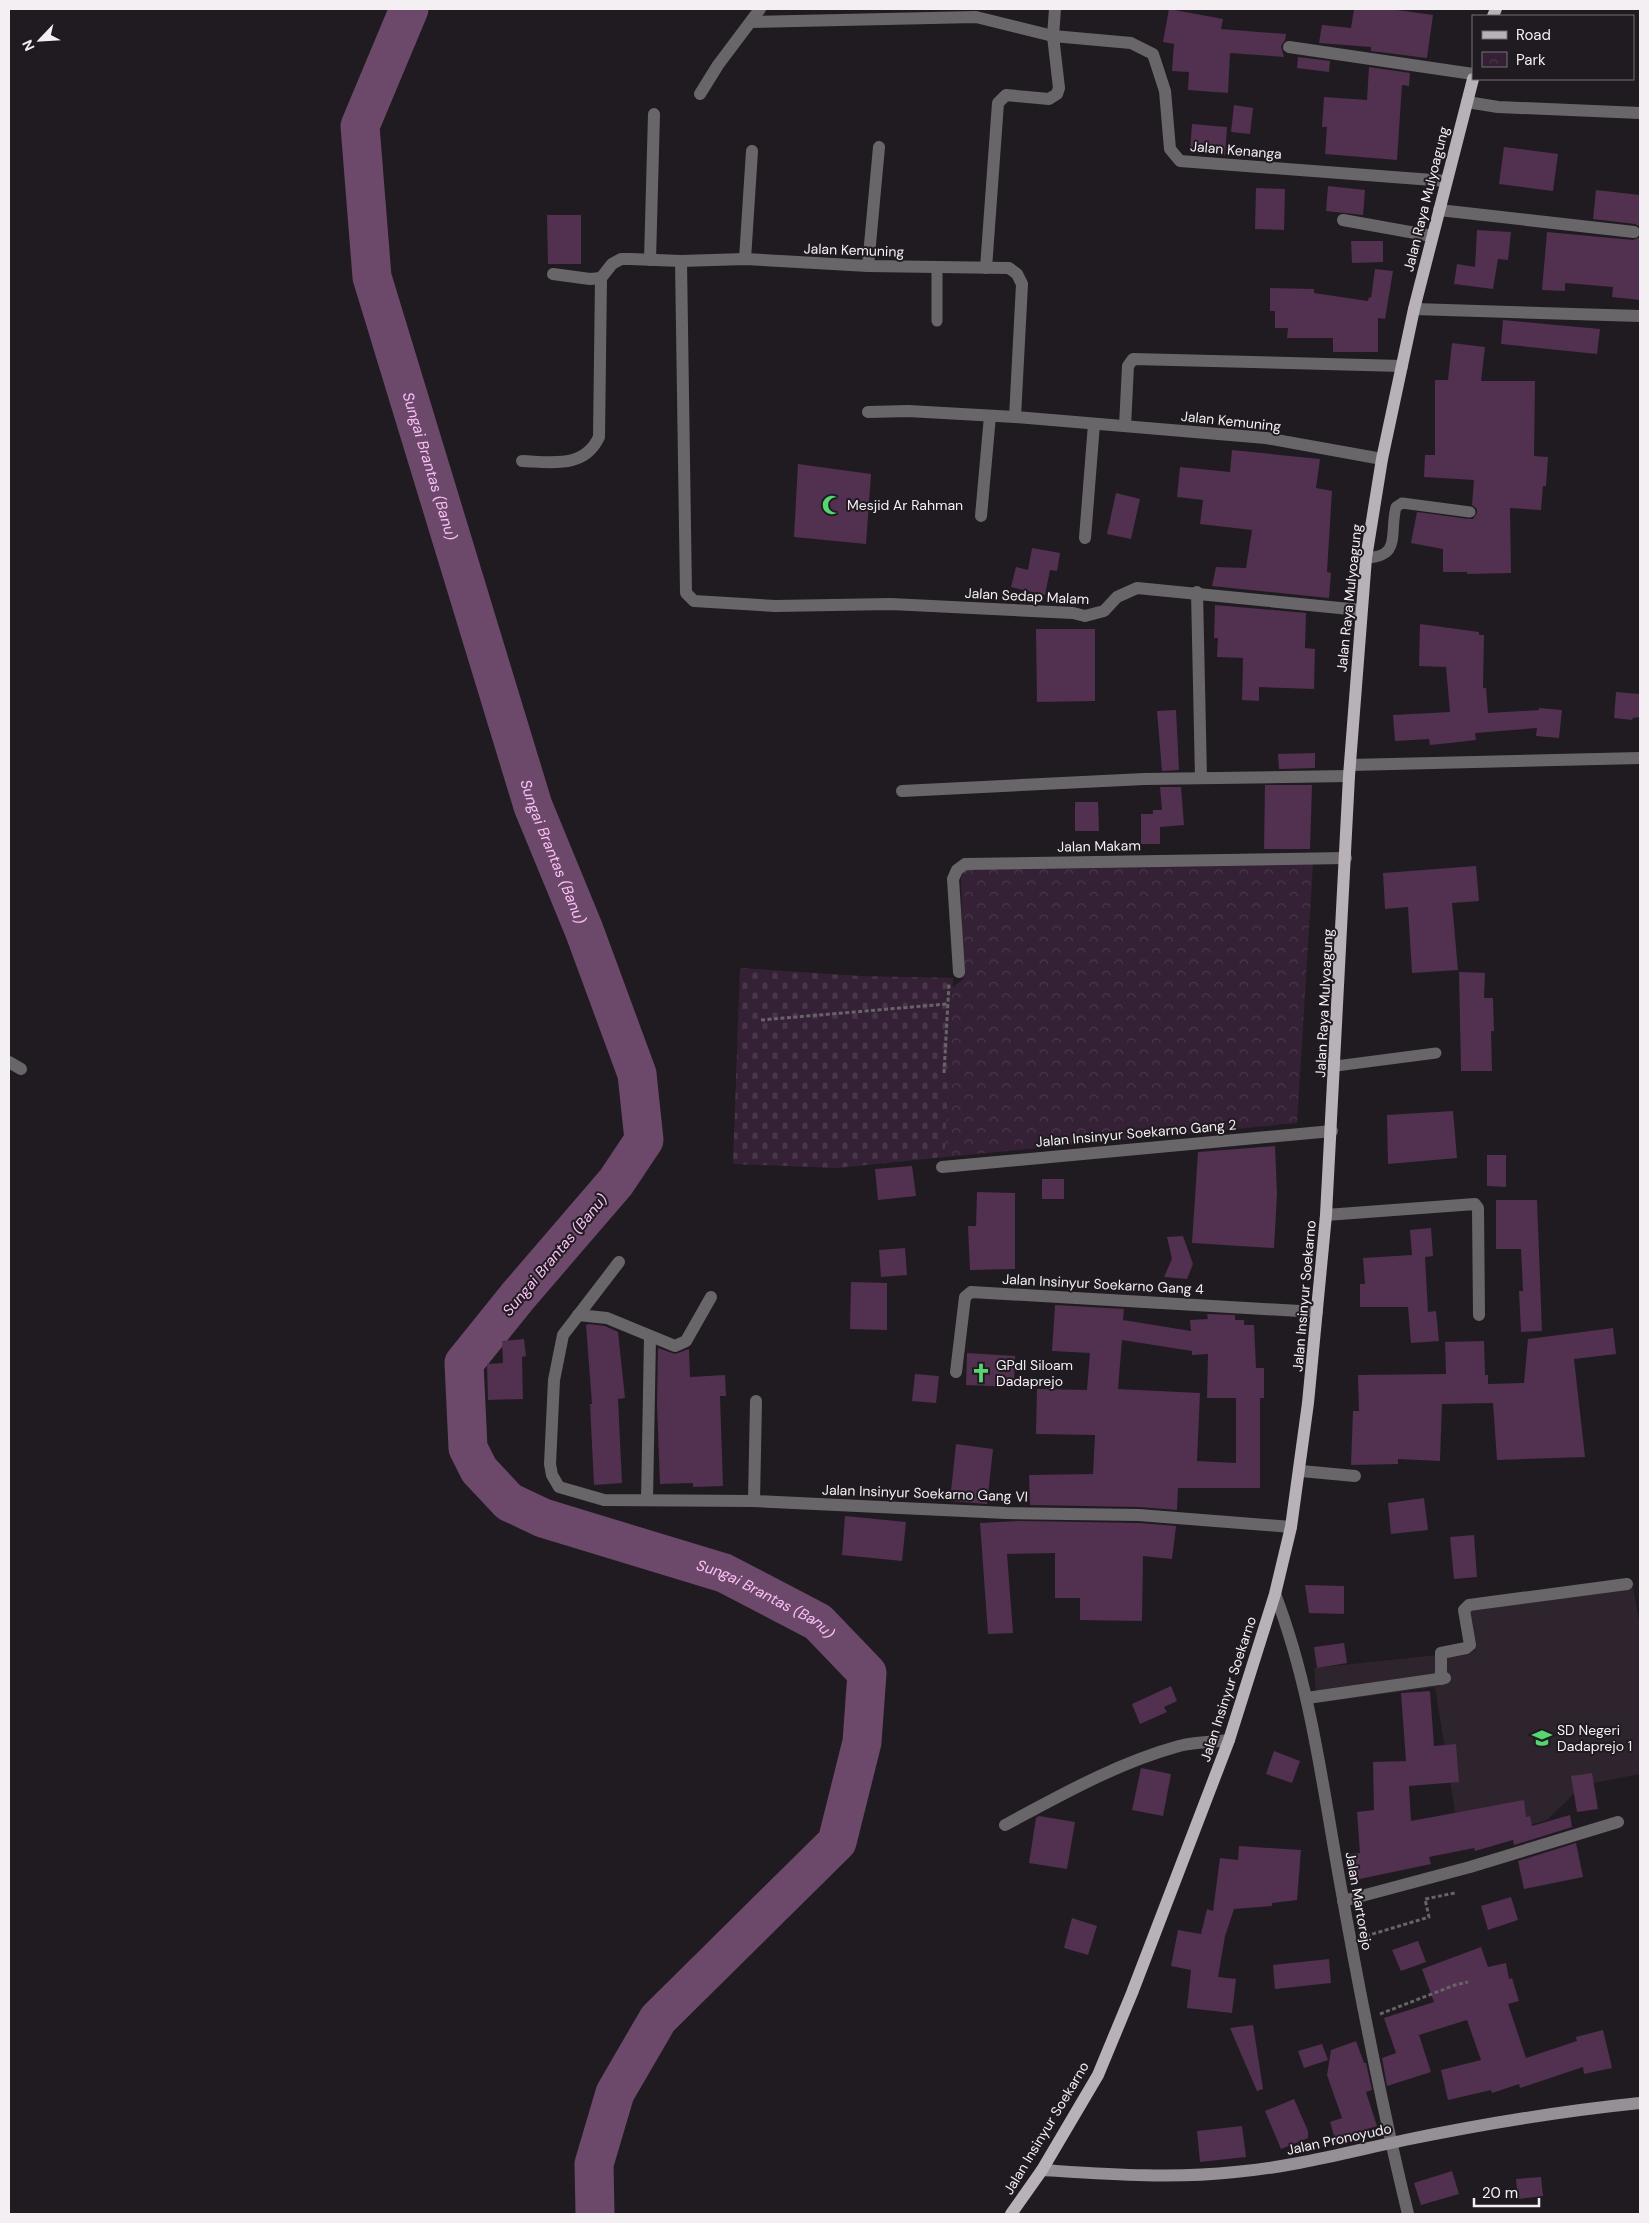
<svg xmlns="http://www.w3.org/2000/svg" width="1649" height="2223" viewBox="0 0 1649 2223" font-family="'DM Sans',sans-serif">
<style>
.built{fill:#2e242d}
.cemetery{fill:url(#cemetery-stones)}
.park{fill:url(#park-crowns)}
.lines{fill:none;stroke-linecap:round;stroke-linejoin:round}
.river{stroke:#6c486a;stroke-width:39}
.building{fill:#513050;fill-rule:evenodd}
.path{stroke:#686368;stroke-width:3;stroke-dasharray:4 2.5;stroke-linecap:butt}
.service{stroke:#696669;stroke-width:11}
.minor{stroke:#696669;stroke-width:12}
.secondary{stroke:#959095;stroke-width:12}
.primary{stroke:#b8b1b7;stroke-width:12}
.labels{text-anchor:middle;stroke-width:4;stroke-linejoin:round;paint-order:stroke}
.street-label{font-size:14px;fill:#f3eff3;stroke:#201b20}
.poi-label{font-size:14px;fill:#f3eff3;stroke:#201b20;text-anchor:start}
.water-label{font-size:15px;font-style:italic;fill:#fbc0f8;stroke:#201b20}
</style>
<defs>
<pattern id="cemetery-stones" width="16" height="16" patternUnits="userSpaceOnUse" patternTransform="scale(1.25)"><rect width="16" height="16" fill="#352135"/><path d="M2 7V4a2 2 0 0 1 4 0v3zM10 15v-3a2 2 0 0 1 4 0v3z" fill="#493749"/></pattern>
<pattern id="park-crowns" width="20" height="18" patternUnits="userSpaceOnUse" patternTransform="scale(1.25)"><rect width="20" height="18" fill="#352135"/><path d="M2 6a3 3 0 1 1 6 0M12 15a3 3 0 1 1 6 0" fill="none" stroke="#493749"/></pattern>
</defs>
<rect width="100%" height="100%" fill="#201b20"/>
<polygon class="built" points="1633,1588 1640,1626 1640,1774 1583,1785 1547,1820 1526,1826 1456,1818 1435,1687 1317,1703 1314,1668 1475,1651 1469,1611"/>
<polygon class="cemetery" points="740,968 861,976 953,978 945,1157 837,1168 733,1164"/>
<polygon class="park" points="1313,864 1297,1123 945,1157 952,988 963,979 961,877 966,869"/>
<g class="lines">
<path class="river" id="s1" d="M409,9l-49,117 12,151 161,529 51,124 53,144 7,66 -28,42 -98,114 -54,67 4,85 11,22 30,32 34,16 181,55 94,49 49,51 -5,69 -25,100 -179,177 -43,74 -21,71 1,50"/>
</g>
<g class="building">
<polygon points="1169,9 1223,19 1221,29 1286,34 1285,40 1281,46 1284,57 1230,53 1228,93 1188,90 1189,72 1172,71 1174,44 1163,42"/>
<polygon points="1354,9 1390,9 1433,15 1427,58 1371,51 1371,47 1319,43 1322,25 1351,28"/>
<polygon points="1298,57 1330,61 1329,72 1297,68"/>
<polygon points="1369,67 1410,73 1409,86 1402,85 1397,160 1325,154 1327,127 1322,127 1324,97 1367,100"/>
<polygon points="1234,105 1253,108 1250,134 1231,132"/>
<polygon points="1192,124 1227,127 1225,155 1190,152"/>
<polygon points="1504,147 1558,154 1553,191 1499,184"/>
<polygon points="1328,186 1365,190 1363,215 1326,211"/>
<polygon points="1256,188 1285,189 1284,230 1255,229"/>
<polygon points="1596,190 1640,195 1640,227 1635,224 1593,219"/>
<polygon points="547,215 581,215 581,264 548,264"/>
<polygon points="1477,230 1511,232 1508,260 1498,259 1493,289 1454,284 1457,264 1475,267"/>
<polygon points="1547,232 1633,240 1640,237 1640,300 1612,297 1613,287 1565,283 1565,291 1542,290"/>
<polygon points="1351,241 1383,241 1383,262 1352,263"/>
<polygon points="1375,269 1393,271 1385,319 1378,318 1378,352 1333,352 1333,338 1287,338 1288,328 1275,328 1275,311 1270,311 1270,288 1314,289 1314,293 1368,301 1369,297 1371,298"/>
<polygon points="1503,320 1600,329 1597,354 1501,344"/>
<polygon points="1452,343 1485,347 1481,381 1535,381 1534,456 1548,457 1546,486 1543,486 1541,510 1510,508 1511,573 1467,574 1467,572 1443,572 1443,549 1411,543 1417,512 1469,519 1473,519 1477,513 1477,509 1472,505 1474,480 1424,477 1425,455 1435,455 1435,380 1448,380"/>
<polygon points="1232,450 1320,459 1316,488 1332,491 1327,572 1331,573 1329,598 1212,586 1216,567 1246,568 1252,530 1200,524 1203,500 1177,497 1180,467 1230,472"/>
<polygon points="798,464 871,474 866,544 794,537"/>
<polygon points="1116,493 1140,499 1131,539 1107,534"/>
<polygon points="1032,548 1060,553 1057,571 1050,570 1045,595 1011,587 1016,567 1028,570"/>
<polygon points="1215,605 1306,613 1305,648 1315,649 1314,689 1259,687 1259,701 1242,700 1243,658 1217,657 1218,638 1214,638"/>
<polygon points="1420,624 1479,632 1479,635 1484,635 1483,688 1486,688 1488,713 1539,710 1539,708 1562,710 1559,738 1536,736 1537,728 1475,733 1476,740 1450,743 1430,745 1429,739 1395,741 1393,715 1450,712 1446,667 1419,666"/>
<polygon points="1036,629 1095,629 1095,701 1037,702"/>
<polygon points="1616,692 1640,694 1640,717 1633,718 1632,720 1614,718"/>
<polygon points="1176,710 1179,770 1162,771 1157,711"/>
<polygon points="1315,753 1315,768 1279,769 1278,754"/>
<polygon points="1265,785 1312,785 1310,849 1264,849"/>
<polygon points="1160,787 1181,787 1184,825 1160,827 1160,844 1141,844 1141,814 1153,814 1153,810 1162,810"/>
<polygon points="1075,802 1098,802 1099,831 1075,831"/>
<polygon points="1476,866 1479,901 1452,903 1458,970 1412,973 1408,907 1385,909 1383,873"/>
<polygon points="1459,972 1485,973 1484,998 1493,998 1494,1031 1491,1031 1492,1071 1461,1071"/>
<polygon points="1453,1111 1457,1158 1388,1164 1387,1115"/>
<polygon points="1275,1146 1277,1194 1274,1248 1192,1243 1198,1152"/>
<polygon points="1487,1155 1506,1155 1506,1187 1487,1186"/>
<polygon points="912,1166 916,1196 878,1200 875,1169"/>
<rect x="1042" y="1179" width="22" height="20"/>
<polygon points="977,1192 1015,1193 1015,1269 970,1270 968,1226 976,1226"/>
<polygon points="1496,1200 1537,1200 1542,1331 1521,1332 1519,1291 1523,1291 1521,1249 1496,1249"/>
<polygon points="1431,1228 1433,1256 1425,1257 1428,1312 1436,1311 1439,1341 1411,1343 1408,1307 1360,1307 1360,1284 1365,1284 1363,1258 1412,1255 1410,1230"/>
<polygon points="1183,1236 1193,1264 1187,1279 1164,1277 1172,1259 1167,1237"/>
<polygon points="905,1248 907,1275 881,1277 879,1250"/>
<polygon points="851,1282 887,1283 887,1330 850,1329"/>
<path d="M1055,1305l69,4 -1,11 68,11 -1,-11 18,-1 -1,-5 28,1v5h9v5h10l2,43h8v30h-4v90h-82l-1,22 -38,-3 -109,-2 -1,-30 64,-1 2,-39 -59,-1 1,-45 50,1 3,-37 -38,-2zM1122,1340l70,11v4l16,-1 -1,44h29v65l-39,-2 3,-68 -82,-4z"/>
<polygon points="589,1324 605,1326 618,1332 625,1398 618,1399 622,1483 594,1485 590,1404 592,1404 586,1325"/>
<polygon points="1613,1328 1616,1354 1574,1359 1585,1457 1497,1460 1493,1403 1442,1404 1440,1461 1398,1459 1398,1464 1351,1465 1353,1411 1359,1411 1358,1375 1446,1374 1445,1342 1484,1341 1485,1375 1488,1375 1488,1384 1524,1383 1528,1339"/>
<polygon points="524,1339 526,1356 522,1357 523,1399 488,1400 487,1364 503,1363 502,1341"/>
<polygon points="658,1348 675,1354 689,1349 690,1377 725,1375 726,1396 720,1396 723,1486 693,1487 693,1483 660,1484 657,1404"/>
<polygon points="967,1353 1015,1356 1014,1387 966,1385"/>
<polygon points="915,1374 939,1376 936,1403 912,1401"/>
<polygon points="956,1444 993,1449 987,1504 950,1501"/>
<polygon points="1424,1498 1428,1530 1391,1534 1388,1503"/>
<polygon points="845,1516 906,1522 902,1561 842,1555"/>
<polygon points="1020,1521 1139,1523 1176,1526 1172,1559 1143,1556 1142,1621 1080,1620 1080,1598 1055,1598 1055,1553 1007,1554 1013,1633 988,1634 980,1523"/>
<polygon points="1474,1535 1477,1577 1454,1579 1450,1537"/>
<polygon points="1305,1585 1344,1586 1344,1614 1309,1613"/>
<polygon points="1344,1643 1347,1663 1317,1668 1314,1647"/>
<polygon points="1171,1686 1177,1701 1164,1707 1167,1712 1140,1724 1132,1704"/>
<polygon points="1430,1691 1434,1746 1456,1744 1459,1782 1409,1786 1411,1821 1524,1800 1526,1817 1530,1816 1532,1826 1570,1815 1572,1827 1514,1845 1513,1840 1475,1851 1474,1848 1429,1857 1431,1864 1355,1880 1351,1854 1360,1853 1357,1812 1374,1810 1373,1762 1406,1761 1401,1693"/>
<polygon points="1274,1751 1300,1761 1292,1783 1266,1774"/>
<polygon points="1141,1768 1171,1774 1163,1816 1132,1810"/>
<polygon points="1592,1773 1598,1809 1577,1812 1571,1776"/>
<polygon points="1039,1816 1075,1822 1067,1869 1029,1863 1036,1818"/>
<polygon points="1576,1843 1583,1877 1524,1889 1518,1861"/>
<polygon points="1239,1846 1301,1850 1297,1900 1272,1903 1272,1906 1234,1909 1225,1936 1218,1977 1236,1979 1232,2013 1187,2008 1191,1970 1171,1966 1178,1930 1201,1934 1207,1909 1213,1911 1220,1858 1238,1860"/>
<polygon points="1511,1897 1518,1920 1488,1930 1481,1906"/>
<polygon points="1072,1918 1097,1926 1088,1955 1064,1948"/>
<polygon points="1418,1941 1426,1962 1401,1971 1392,1950"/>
<polygon points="1481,1947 1488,1967 1506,1963 1509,1979 1512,1978 1519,2001 1508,2004 1526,2058 1577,2041 1576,2037 1603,2030 1612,2068 1584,2074 1583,2067 1520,2088 1519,2084 1492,2093 1491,2090 1448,2100 1441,2070 1481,2060 1467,2020 1419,2035 1431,2072 1387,2086 1382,2058 1396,2053 1384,2018 1434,2002 1422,1969"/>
<polygon points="1329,1959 1331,1983 1275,1989 1273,1965"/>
<polygon points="1253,2025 1263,2089 1257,2091 1230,2028"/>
<polygon points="1356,2041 1364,2063 1366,2063 1372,2090 1366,2092 1377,2126 1335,2139 1330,2122 1342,2118 1327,2075 1331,2050"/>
<polygon points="1322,2044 1328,2060 1304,2068 1298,2051"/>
<polygon points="1294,2099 1308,2131 1308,2138 1281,2149 1265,2111"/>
<polygon points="1242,2126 1246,2157 1200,2162 1197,2131"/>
<polygon points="1452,2171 1459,2194 1421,2205 1414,2183"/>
<polygon points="1541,2177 1543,2196 1518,2199 1516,2179"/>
</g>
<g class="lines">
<g class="path">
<polyline points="761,1020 947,1004"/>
<polyline points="944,1073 949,984"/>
<polyline points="1366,1936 1429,1917 1425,1899 1455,1893"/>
<polyline points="1380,2014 1455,1985 1468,1982"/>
</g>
<g class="service">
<polyline points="937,321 937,268"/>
<path d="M1366,558c36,-2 23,-23 30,-51l6,-4 68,9"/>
<polyline points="1336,1066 1436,1053"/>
</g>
<g class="minor">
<polyline points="751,22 976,17 1053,36 1131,43 1153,54 1165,91 1170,149 1180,161 1446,181"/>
<polyline points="1289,47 1473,74"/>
<polyline points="700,94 718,65 760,9"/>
<polyline points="1467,102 1498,107 1640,113"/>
<polyline points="1439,210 1634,232"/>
<polyline points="1343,220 1432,236"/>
<polyline points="745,259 752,151"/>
<polyline points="650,260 654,114"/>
<polyline points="681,261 686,593 694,601 775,606 891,604 1073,613 1085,616 1104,611 1117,597 1137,588 1360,610"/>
<polyline points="868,266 879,147"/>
<polyline points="986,268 998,103 1006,95 1049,99 1057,94 1059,88 1053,36 1055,9"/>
<polyline points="553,274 590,279 601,278"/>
<polyline points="601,278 612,264 621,259 630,259 681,261 745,259 868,266 1009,268 1017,274 1022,284 1015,417"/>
<polyline points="1414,309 1640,316"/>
<polyline points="868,412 908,411 1015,417 1266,438 1382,459"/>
<polyline points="1125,426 1128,366 1133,359 1402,366"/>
<path d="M522,461c30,1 62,8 77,-24l2,-159"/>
<polyline points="981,516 990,416"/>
<polyline points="1085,538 1094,424"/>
<polyline points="1197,592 1201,778"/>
<polyline points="1350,765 1640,758"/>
<polyline points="902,791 1144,779 1349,776"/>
<polyline points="959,972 953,879 957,870 965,864 1346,858"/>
<polyline points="9,1062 21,1069"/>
<polyline points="942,1167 1332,1131"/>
<polyline points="1326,1215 1475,1204 1478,1208 1479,1315"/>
<polyline points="619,1262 563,1335 554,1380 550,1464 552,1475 559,1487 604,1500 754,1501 1006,1513 1139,1515 1291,1527"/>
<polyline points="578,1315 607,1318 675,1346 686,1341 711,1297"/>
<polyline points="956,1372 965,1297 971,1292 1317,1312"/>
<polyline points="1301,1471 1355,1476"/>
<polyline points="647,1500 650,1337"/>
<polyline points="754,1501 756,1401"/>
<path d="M1275,1594c35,91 47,188 64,283 20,113 42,226 69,337"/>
<polyline points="1441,1679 1441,1653 1466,1648 1470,1645 1464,1610 1469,1605 1627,1584"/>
<polyline points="1307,1698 1445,1678"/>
<path d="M1005,1825c56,-30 112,-62 174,-79 16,-4 34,-4 50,-6"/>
<polyline points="1343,1901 1470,1867 1618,1822"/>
</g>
<path class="secondary" d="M1042,2170c64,4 129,9 193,2 58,-5 113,-20 170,-32 78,-16 156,-29 235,-37"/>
<g class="primary">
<polyline points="1493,16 1496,9"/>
<polyline points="1011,2214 1042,2170 1098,2075 1132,1993 1229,1740 1275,1594 1291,1527 1308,1403 1326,1215 1349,776 1366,558 1382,459 1414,309 1473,79"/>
</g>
</g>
<defs>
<symbol id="mosque-bare" viewBox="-9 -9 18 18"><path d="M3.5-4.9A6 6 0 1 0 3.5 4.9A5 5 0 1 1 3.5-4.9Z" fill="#55d671" stroke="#201b20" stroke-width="2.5" paint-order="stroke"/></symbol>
<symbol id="church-bare" viewBox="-9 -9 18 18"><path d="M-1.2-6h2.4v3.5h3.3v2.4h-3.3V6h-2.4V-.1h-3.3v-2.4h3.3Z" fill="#55d671" stroke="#201b20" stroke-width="2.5" paint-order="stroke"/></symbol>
<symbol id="school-bare" viewBox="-9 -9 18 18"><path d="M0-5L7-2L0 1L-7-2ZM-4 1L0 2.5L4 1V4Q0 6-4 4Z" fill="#55d671" stroke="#201b20" stroke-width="2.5" paint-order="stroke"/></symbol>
</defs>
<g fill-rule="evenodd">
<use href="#mosque-bare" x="818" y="491" width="28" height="28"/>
<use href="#church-bare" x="967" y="1359" width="28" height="28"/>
<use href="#school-bare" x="1528" y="1724" width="28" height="28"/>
</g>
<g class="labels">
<g class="street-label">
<text transform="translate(1236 150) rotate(5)" y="5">Jalan Kenanga</text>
<text transform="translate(1426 199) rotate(-76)" y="5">Jalan Raya Mulyoagung</text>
<text transform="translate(854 250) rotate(2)" y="5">Jalan Kemuning</text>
<text transform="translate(1231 421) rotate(6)" y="5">Jalan Kemuning</text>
<text transform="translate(1027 596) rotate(3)" y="5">Jalan Sedap Malam</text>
<text transform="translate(1349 598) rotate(-84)" y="5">Jalan Raya Mulyoagung</text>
<text transform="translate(1099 846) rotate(-1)" y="5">Jalan Makam</text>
<text transform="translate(1324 1003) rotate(-87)" y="5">Jalan Raya Mulyoagung</text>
<text transform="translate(1136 1133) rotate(-5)" y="5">Jalan Insinyur Soekarno Gang 2</text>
<text transform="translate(1103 1284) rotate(3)" y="5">Jalan Insinyur Soekarno Gang 4</text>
<text transform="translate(1304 1296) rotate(-85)" y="5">Jalan Insinyur Soekarno</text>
<text transform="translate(925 1493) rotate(2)" y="5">Jalan Insinyur Soekarno Gang VI</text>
<text transform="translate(1228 1689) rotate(-72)" y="5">Jalan Insinyur Soekarno</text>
<text transform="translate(1359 1901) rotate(80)" y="5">Jalan Martorejo</text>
<text transform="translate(1046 2128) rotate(-59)" y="5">Jalan Insinyur Soekarno</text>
<text transform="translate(1339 2139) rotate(-12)" y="5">Jalan Pronoyudo</text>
</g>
<g class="poi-label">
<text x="847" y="510">Mesjid Ar Rahman</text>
<text x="996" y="1370">GPdI Siloam<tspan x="996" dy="16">Dadaprejo</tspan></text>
<text x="1557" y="1735">SD Negeri<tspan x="1557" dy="16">Dadaprejo 1</tspan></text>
</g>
<g class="water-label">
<text dy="5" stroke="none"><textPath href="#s1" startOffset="476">Sungai Brantas (Banu)</textPath></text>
<text dy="5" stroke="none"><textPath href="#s1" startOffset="881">Sungai Brantas (Banu)</textPath></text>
<text transform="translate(555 1255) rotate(-50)" y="5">Sungai Brantas (Banu)</text>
<text dy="5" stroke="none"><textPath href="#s1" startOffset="1901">Sungai Brantas (Banu)</textPath></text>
</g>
</g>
<rect width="1649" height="2223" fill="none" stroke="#f3eff3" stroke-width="20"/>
<rect x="1472" y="15" width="162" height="65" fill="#201b20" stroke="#747074"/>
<rect x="1482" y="31" width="25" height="8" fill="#b8b1b7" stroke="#747074"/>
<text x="1516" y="40" font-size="15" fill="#f3eff3">Road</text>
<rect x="1482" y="52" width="25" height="15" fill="url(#park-crowns)" stroke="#747074"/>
<text x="1516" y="65" font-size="15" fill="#f3eff3">Park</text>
<g transform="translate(40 40) rotate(245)" stroke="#201b20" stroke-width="4" paint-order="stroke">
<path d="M0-4L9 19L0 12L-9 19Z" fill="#f3eff3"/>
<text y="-8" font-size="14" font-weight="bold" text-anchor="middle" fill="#f3eff3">N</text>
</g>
<path d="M1474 2198v8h65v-8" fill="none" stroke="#f3eff3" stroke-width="2.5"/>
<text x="1482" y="2198" font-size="15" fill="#f3eff3" stroke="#201b20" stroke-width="4" paint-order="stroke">20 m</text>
</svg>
